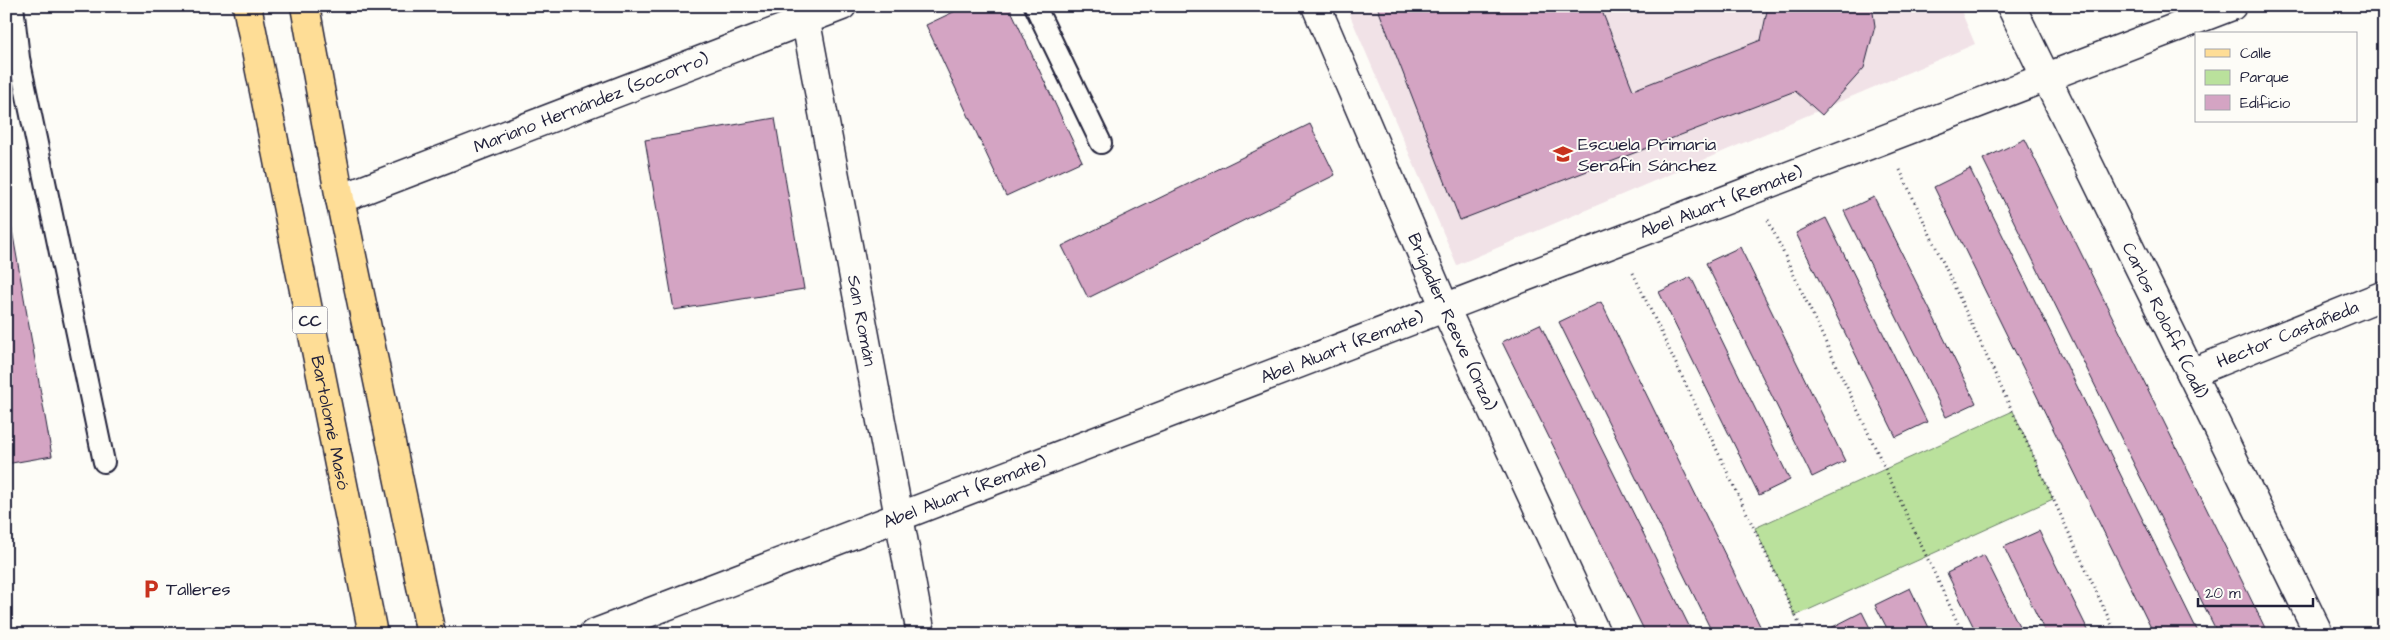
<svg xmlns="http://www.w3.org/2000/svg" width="2390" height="640" viewBox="0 0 2390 640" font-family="'Architects Daughter',sans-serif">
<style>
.built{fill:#f1e2e7}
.green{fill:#bae19c;stroke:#6e826c}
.building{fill:#d4a4c3;stroke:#22223b}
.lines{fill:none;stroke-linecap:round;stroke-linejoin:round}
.service-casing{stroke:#22223b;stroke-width:24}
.minor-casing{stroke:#22223b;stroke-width:31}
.tertiary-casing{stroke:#22223b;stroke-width:31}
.primary-casing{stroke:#22223b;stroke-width:31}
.path{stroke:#22223b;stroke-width:3;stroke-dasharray:1 4;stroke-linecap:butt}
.service{stroke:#fdfcf7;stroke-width:20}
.minor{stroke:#fdfcf7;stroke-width:28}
.tertiary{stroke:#fdfcf7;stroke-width:28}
.primary{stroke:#fedd96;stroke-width:28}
.labels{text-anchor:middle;stroke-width:4;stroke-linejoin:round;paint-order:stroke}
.shield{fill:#fdfcf7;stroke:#646373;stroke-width:1}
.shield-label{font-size:16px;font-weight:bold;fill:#22223b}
.street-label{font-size:18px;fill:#22223b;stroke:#fdfcf7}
.poi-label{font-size:18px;fill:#22223b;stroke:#fdfcf7;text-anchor:start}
</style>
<rect width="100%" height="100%" fill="#fdfcf7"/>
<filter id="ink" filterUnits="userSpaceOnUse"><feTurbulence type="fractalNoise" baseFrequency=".02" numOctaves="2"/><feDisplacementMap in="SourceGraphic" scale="10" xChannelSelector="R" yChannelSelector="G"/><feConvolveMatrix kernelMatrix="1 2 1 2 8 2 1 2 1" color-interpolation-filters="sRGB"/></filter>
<g filter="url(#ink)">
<polygon class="built" points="1346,6 1959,6 1975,44 1457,265"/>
<polygon class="green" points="2013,411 2053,499 1795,616 1755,528"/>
<g class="building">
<polygon points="966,6 1009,6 1082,161 1006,196 926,25"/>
<polygon points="1377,6 1600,6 1633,90 1761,40 1768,6 1872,6 1875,26 1864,68 1822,115 1795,91 1460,220"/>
<polygon points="775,118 804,289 674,310 645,140"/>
<polygon points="1310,124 1335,175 1088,298 1062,246"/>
<polygon points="2025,139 2268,634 2218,634 1983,159"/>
<polygon points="1970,169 2199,634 2154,634 1934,187"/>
<polygon points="6,196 52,456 6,464"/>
<polygon points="1874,197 1976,403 1946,417 1844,211"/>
<polygon points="1826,218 1927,422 1896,437 1796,233"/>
<polygon points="1740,247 1845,461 1812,477 1706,263"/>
<polygon points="1691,277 1790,480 1759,495 1659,292"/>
<polygon points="1601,302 1764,634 1713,634 1559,322"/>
<polygon points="1540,324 1693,634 1646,634 1502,342"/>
<polygon points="2039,531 2090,634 2046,634 2004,547"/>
<polygon points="1984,555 2023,634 1977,634 1947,573"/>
<polygon points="1910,588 1932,634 1890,634 1875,605"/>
<polygon points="1862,612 1873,634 1826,634 1825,631"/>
</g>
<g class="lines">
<defs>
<g id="service">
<polyline points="13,6 19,58 104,462"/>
<polyline points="1035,6 1101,143"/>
</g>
<g id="minor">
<path id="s1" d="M803,6l118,628"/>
<path id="s2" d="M2011,6l308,628"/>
<path id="s3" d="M340,199l502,-193"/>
<path id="s4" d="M2191,373l193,-78"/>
<path id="s5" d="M593,634l1639,-628"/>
</g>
<g id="tertiary">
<path id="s6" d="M1316,6l129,302 151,326"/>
</g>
<g id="primary">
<path id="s7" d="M247,6l126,628"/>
<polyline points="305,6 340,199 431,634"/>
</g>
</defs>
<use href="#service" class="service-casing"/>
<use href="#minor" class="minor-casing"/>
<use href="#tertiary" class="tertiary-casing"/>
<use href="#primary" class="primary-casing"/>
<g class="path">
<polyline points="1900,170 2116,634"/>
<polyline points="1768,220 1963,634"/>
<polyline points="1633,273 1804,634"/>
</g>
<use href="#service" class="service"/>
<use href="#minor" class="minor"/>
<use href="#tertiary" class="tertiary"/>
<use href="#primary" class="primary"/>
</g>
</g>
<defs>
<symbol id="school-bare" viewBox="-9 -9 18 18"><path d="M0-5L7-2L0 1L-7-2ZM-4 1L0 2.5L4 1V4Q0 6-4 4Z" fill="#c8321e" stroke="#fdfcf7" stroke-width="2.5" paint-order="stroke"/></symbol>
<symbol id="parking-bare" viewBox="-9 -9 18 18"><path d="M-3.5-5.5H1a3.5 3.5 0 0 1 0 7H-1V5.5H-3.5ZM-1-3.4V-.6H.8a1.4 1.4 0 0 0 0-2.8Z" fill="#c8321e" stroke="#fdfcf7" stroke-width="2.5" paint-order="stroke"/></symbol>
</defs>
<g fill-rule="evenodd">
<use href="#school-bare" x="1549" y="140" width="28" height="28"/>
<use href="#parking-bare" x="137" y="575" width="28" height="28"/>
</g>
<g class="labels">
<rect class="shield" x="292.5" y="306.5" width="35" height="27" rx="4"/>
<g class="shield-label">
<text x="310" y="326">CC</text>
</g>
<g class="street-label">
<text dy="6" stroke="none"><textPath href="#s3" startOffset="269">Mariano Hernández (Socorro)</textPath></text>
<text dy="6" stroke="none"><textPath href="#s5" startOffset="1208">Abel Aluart (Remate)</textPath></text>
<text dy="6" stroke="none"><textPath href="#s1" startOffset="320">San Román</textPath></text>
<text dy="6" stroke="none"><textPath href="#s2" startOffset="350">Carlos Roloff (Cadí)</textPath></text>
<text dy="6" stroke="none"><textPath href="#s6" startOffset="344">Brigadier Reeve (Onza)</textPath></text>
<text dy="6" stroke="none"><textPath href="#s4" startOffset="104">Hector Castañeda</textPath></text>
<text dy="6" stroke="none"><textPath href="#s5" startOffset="802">Abel Aluart (Remate)</textPath></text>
<text dy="6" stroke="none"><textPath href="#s7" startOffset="425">Bartolomé Masó</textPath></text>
<text dy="6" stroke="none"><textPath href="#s5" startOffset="398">Abel Aluart (Remate)</textPath></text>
</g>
<g class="poi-label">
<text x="1578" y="150">Escuela Primaria<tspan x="1578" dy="21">Serafín Sánchez</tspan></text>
<text x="166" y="595">Talleres</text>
</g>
</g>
<rect width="2390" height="640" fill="none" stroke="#fdfcf7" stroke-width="25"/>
<rect x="12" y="12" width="2365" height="615" fill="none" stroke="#22223b" stroke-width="2" filter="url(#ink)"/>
<rect x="2195" y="32" width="162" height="90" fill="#fdfcf7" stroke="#a5a5ac"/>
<rect x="2205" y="49" width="25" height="8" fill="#fedd96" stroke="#a5a5ac"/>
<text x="2240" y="58" font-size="15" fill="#22223b">Calle</text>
<rect x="2205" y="70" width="25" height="15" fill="#bae19c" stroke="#a5a5ac"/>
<text x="2240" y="82" font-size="15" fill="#22223b">Parque</text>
<rect x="2205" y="95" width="25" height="15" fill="#d4a4c3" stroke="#a5a5ac"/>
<text x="2240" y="108" font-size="15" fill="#22223b">Edificio</text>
<path d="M2198 598v8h115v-8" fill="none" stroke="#22223b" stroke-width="2.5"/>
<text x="2205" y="598" font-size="15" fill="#22223b" stroke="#fdfcf7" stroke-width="4" paint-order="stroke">20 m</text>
</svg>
